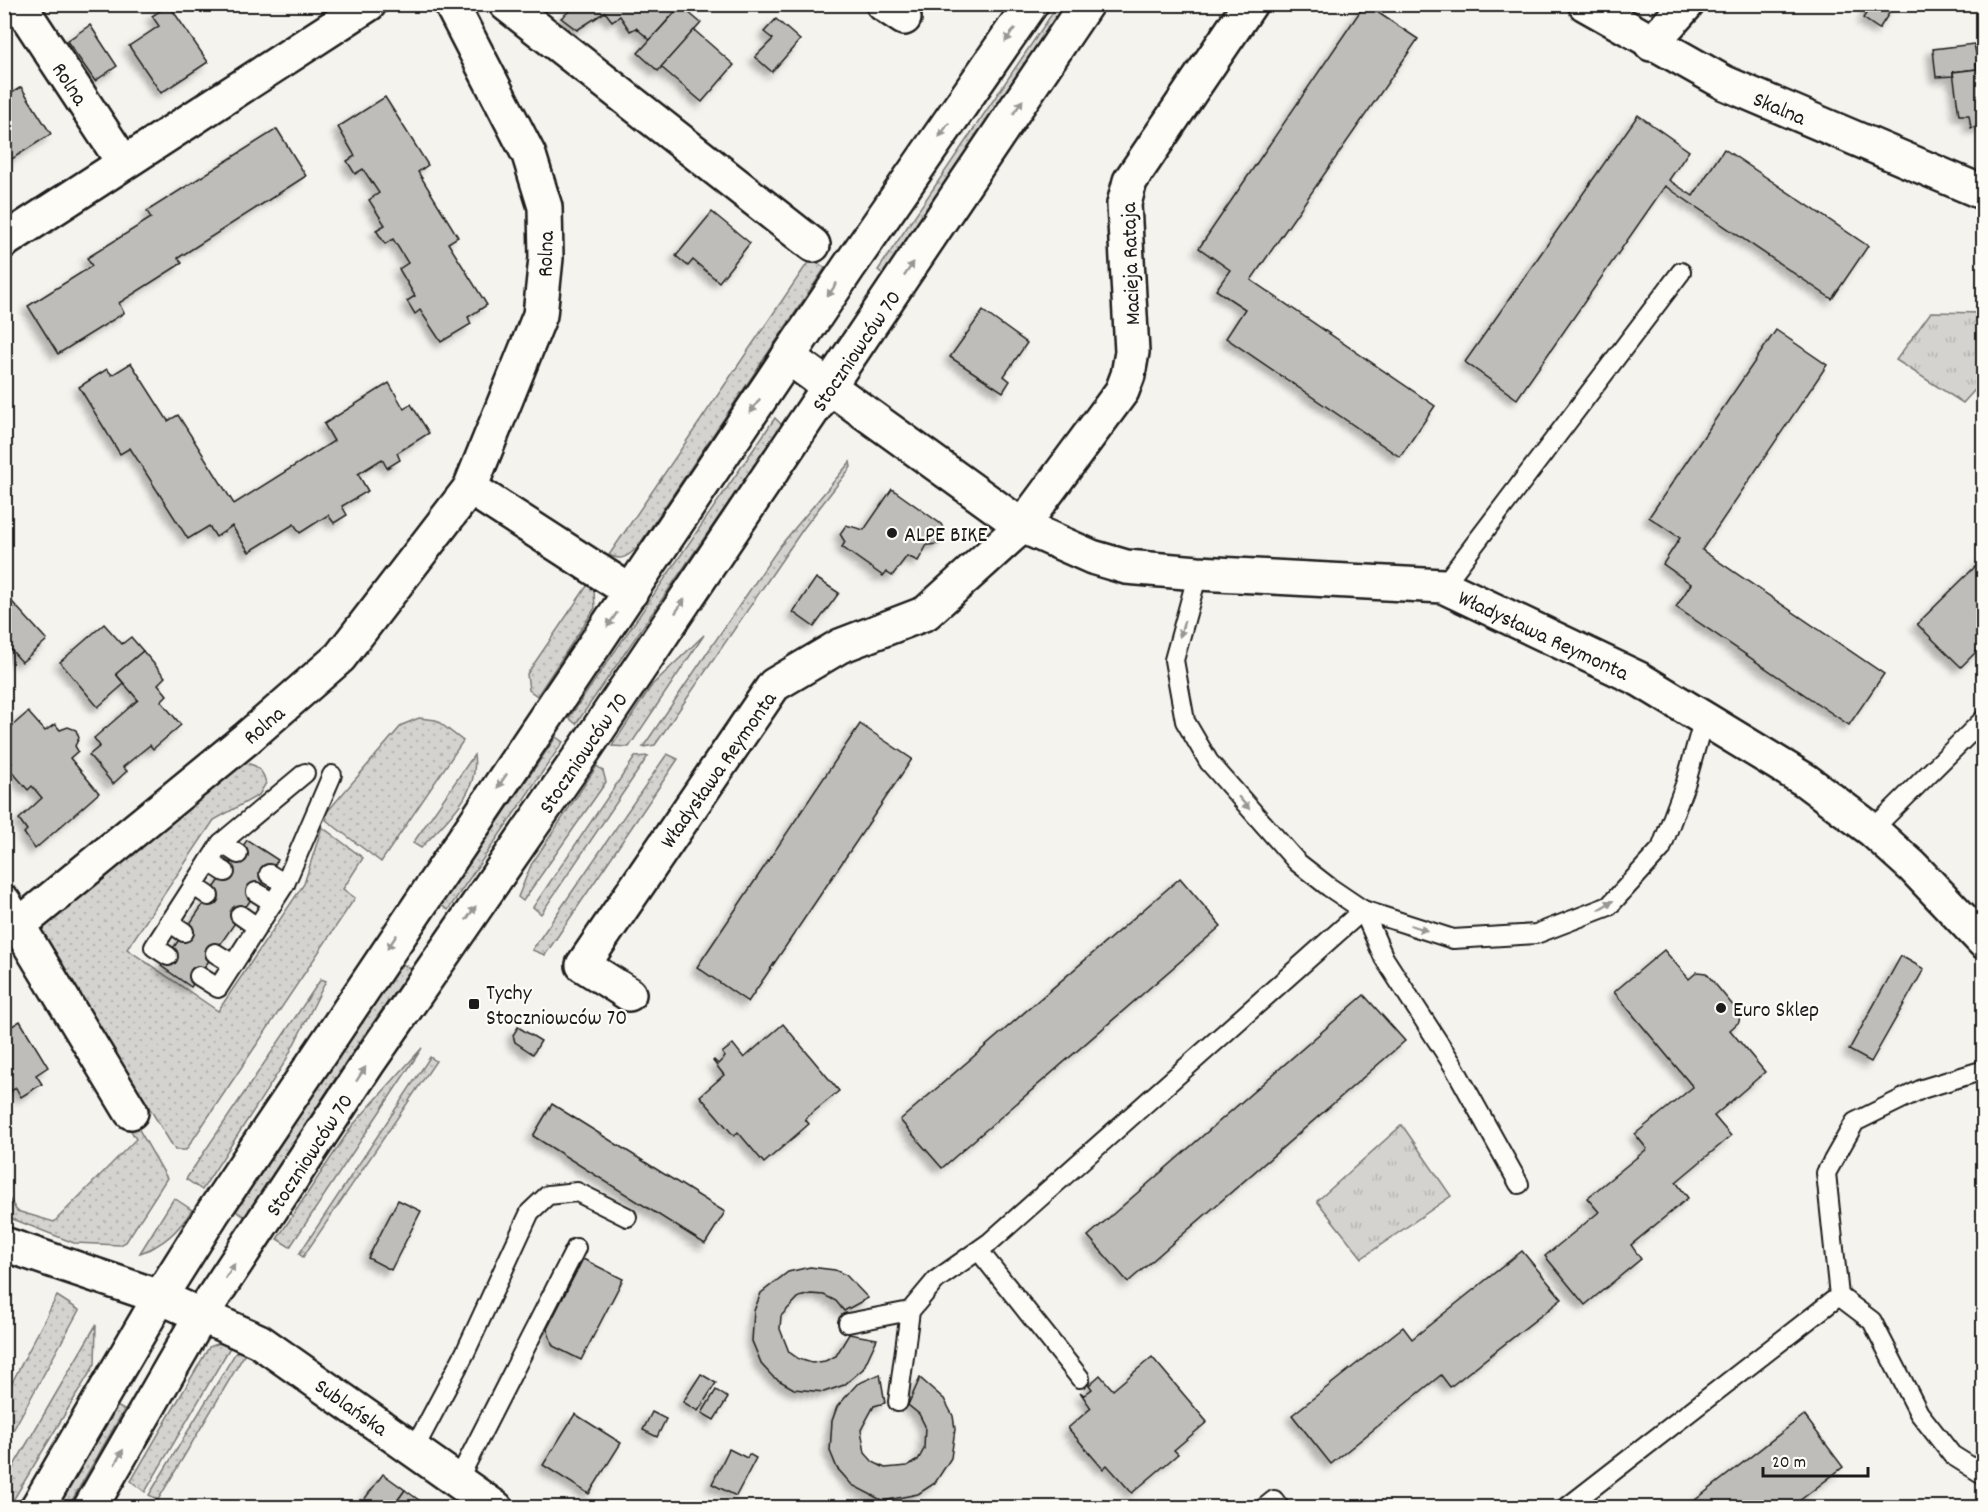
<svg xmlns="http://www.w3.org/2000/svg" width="1988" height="1512" viewBox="0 0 1988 1512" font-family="Dekko,sans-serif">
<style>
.grass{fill:url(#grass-dots);stroke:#787876;stroke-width:1.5}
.park{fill:url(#park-tufts);stroke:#787876;stroke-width:1.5}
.building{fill:#bebdba;stroke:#1c1c1c;stroke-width:1.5;filter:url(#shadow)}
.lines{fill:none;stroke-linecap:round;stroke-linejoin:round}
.lane-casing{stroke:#1c1c1c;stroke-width:22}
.street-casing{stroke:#1c1c1c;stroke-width:38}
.secondary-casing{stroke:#1c1c1c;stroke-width:38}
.lane{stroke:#fdfcf7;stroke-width:18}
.street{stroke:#fdfcf7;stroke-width:33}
.secondary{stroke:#fdfcf7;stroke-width:33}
.oneway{fill:#989794}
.poi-dot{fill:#1c1c1c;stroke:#fdfcf7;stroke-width:2}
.labels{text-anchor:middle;stroke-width:4.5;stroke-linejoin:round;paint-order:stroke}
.street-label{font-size:22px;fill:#1c1c1c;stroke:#fdfcf7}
.poi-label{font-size:22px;fill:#1c1c1c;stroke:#fdfcf7;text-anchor:start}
</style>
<defs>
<pattern id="grass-dots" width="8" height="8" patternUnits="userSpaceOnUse" patternTransform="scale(1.5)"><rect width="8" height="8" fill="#d4d3cf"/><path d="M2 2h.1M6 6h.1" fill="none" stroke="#b5b5b1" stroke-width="1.8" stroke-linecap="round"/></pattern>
<pattern id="park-tufts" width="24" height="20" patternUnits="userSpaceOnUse" patternTransform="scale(1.5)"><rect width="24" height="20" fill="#d4d3cf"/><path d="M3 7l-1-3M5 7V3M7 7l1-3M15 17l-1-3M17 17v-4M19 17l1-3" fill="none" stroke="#b5b5b1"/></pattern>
<filter id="shadow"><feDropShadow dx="-5.5" dy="5.5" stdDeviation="3" flood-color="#0004"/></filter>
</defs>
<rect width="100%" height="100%" fill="#f4f3ee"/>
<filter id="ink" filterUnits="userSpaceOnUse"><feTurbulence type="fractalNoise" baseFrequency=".0167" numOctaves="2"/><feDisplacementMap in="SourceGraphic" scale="12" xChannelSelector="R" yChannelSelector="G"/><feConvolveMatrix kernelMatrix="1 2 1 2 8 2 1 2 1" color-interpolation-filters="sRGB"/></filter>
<g filter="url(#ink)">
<g class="grass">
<polygon points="1058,5 1068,5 884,275 878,270"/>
<path d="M811,258l14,10 -188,280c-9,8 -16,14 -28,7z"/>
<polygon points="775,418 782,425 576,724 569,718"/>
<polygon points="850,462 851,467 803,529 655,745 643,747 780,546"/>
<polygon points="589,583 594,591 595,608 537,696 529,690 527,674"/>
<polygon points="704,635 629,747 612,746 652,685"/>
<polygon points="419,718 436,720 463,741 381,862 326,820 327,812 402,725"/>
<polygon points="556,737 563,742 448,910 441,905"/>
<polygon points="667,754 678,759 545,955 532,950"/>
<path d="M474,755c6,40 -29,66 -53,93l-8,-5z"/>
<polygon points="648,756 541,914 533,907 635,757"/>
<path d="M245,763c13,2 18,8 21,20l-7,12 -45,25 -87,129 91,62 86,-127 18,-57 41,31 -20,31 12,9 -169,252h-11l-138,-227z"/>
<polygon points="597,766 603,771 606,782 523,901 518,897 531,865"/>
<polygon points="401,963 411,969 358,1044 245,1217 236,1211"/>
<polygon points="321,979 326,981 285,1062 202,1190 186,1179"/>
<polygon points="422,1048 290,1247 277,1239 352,1126"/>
<polygon points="430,1057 436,1061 303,1257 299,1254"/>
<polygon points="111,1081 167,1178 126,1242 120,1245 74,1243 5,1216 4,1191 17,1211 54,1222 136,1139 103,1084"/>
<path d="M174,1198l18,12c-14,21 -28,35 -52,43z"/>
<polygon points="57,1296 79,1310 5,1445 5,1396"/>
<polygon points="96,1325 95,1364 9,1507 5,1507 5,1481"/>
<polygon points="222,1342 232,1344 145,1492 131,1481 209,1347"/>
<polygon points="239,1347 246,1352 158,1500 149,1495"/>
<polygon points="115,1405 124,1410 68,1507 58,1508"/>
</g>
<g class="park">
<polygon points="1931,312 1983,313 1983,381 1963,403 1896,360"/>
<polygon points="1402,1125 1451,1196 1362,1258 1317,1201"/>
</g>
<g class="building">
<polygon points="578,4 682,4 650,40 636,28 630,31 620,16 612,21 605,12 577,30 561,18"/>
<polygon points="1365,4 1418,39 1251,280 1435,406 1400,457 1226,338 1245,309 1216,290 1230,270 1199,248"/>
<polygon points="1895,4 1879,29 1863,18 1868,11 1867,4"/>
<polygon points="169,5 208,62 161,93 129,46 159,26 152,16"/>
<polygon points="681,6 701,23 658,71 638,53"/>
<polygon points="776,19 800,40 772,72 755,57 773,39 764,32"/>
<polygon points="90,25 117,66 95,81 67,41"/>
<polygon points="694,30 734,65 702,102 661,67"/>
<polygon points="1974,44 1976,53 1984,52 1984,63 1976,64 1977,69 1953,72 1953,76 1936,77 1933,49"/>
<polygon points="1984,63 1984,126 1971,128 1969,115 1959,115 1953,72 1977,69 1976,64"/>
<polygon points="21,87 51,134 4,164 4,98"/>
<polygon points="385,97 428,165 418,172 458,237 448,243 487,305 468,317 471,324 441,342 420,310 415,314 407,301 415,296 399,269 408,263 393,239 385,244 376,230 385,225 369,200 379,193 363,169 355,174 347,161 355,156 338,127"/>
<polygon points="1638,115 1689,151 1669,180 1693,196 1724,149 1868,246 1832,299 1665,186 1517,399 1465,362"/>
<polygon points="277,129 306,176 178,258 182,263 119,303 124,313 58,354 28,306 92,266 87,258 151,218 147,211"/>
<polygon points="712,212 750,243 719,282 693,260 688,266 676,256"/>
<polygon points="983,311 1027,343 1004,376 1010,381 1003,392 950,357"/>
<polygon points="1776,330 1827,365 1702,550 1884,674 1849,725 1676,607 1691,584 1663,564 1680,538 1649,517"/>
<polygon points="131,363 168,421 178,415 234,504 334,441 324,424 389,383 404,409 411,404 429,433 397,453 400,460 387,468 382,459 358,474 368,491 342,506 347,515 334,523 328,515 300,533 294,524 249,552 232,526 216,537 209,526 188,539 130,448 120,454 79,387 107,369 112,375"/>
<polygon points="892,489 941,524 945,532 939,544 927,545 918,561 907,556 892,576 886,572 883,576 842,547 845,542 840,534 846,525 864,530"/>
<polygon points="1984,558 1984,644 1961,667 1917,624"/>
<polygon points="816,578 839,593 814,627 793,612"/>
<polygon points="4,593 47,640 22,662 4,642"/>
<polygon points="104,624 122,644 131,637 143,651 116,674 124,684 98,707 60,662"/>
<polygon points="143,651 165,677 158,684 167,695 161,701 181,725 153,749 150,745 123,767 127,771 113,784 89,755 100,746 94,738 138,700 116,674"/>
<polygon points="28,712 45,731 55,724 60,730 68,727 76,730 79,738 75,746 78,751 70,758 99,793 35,849 24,833 27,830 19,819 42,798 32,786 28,790 8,767 12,763 4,754 4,733"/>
<polygon points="860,724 912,759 748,1002 697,967"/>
<polygon points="247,840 278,860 191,987 161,966"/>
<polygon points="1180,878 1221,926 942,1168 900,1120"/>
<polygon points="1664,950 1689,979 1697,972 1706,973 1740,1014 1739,1022 1730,1030 1765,1072 1714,1116 1731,1136 1676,1182 1688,1198 1631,1245 1641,1259 1585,1305 1545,1256 1599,1212 1587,1198 1647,1149 1635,1134 1693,1087 1614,992"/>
<polygon points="1901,956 1924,969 1871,1062 1849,1050"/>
<polygon points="1364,995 1405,1041 1128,1282 1088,1236"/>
<polygon points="20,1021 48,1067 36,1075 42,1084 21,1097 16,1088 4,1095 4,1031"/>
<polygon points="783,1024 839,1091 805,1119 809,1124 764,1163 738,1132 734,1136 700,1096 724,1075 713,1061 714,1060 718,1064 725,1057 722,1053 733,1044 744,1058"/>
<polygon points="518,1027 541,1041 533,1054 515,1042 513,1035"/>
<polygon points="552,1104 725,1212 705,1244 533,1136"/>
<polygon points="398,1200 421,1211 391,1270 368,1258"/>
<polygon points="1522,1251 1562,1299 1450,1387 1441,1375 1331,1464 1292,1415 1403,1327 1412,1339"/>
<polygon points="583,1259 623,1279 581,1360 553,1346 547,1329"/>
<polygon points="810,1267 835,1270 846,1275 868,1298 844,1311 836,1301 824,1295 811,1294 799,1297 781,1316 780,1329 789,1352 799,1359 812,1363 825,1361 836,1356 849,1334 877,1339 863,1369 844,1385 824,1392 794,1389 773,1377 762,1365 752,1341 754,1311 761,1293 788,1272"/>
<polygon points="1152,1357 1207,1422 1174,1450 1178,1454 1132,1493 1107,1465 1103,1469 1068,1428 1091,1408 1080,1392 1084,1395 1092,1389 1089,1385 1100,1375 1113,1390"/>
<polygon points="701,1374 716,1383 698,1411 683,1402"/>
<polygon points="880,1374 885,1403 874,1406 861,1430 865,1453 873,1462 885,1468 907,1466 918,1460 924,1449 925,1426 919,1414 908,1405 920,1378 944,1399 953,1416 955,1429 951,1458 935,1483 918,1494 883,1501 852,1485 837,1468 830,1451 832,1421 837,1407 857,1384"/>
<polygon points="716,1390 728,1398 714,1420 702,1413"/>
<polygon points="652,1412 666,1419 657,1437 643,1430"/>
<polygon points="575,1414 621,1443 589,1494 543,1465"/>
<polygon points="1804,1415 1843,1467 1790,1508 1685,1508"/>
<polygon points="729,1449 747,1458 749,1454 756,1458 736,1496 712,1484"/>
<polygon points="383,1474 405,1490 392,1508 358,1508"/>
<polygon points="405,1490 430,1508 392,1508"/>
</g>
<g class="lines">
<defs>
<g id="lane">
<polyline points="1198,573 1174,660 1185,721 1209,762 1297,862 1329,887 1363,910 1453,939 1536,934 1609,906 1661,849 1686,782 1704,718"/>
<polyline points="1443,586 1681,272"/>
<polyline points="1872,830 1984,719"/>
<polyline points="238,854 221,843 305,773"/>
<polyline points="209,862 225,872"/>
<polyline points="269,874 285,884 332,775"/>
<polyline points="193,885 209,896"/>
<polyline points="256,892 273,903"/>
<polyline points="1363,910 1384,958 1453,1065 1519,1184"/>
<polyline points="240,915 257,927"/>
<polyline points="169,922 184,932"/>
<polyline points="215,953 233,964"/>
<polyline points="168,956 154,947 221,843"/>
<polyline points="199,976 218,988 285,884"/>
<polyline points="1984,1070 1922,1089 1855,1122 1826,1173 1839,1296 1872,1321 1919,1413 1952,1455 1984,1475"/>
<polyline points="979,1251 1080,1378"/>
<polyline points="848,1323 910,1311"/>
<polyline points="898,1402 910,1311 936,1280 990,1242 1363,910"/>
<polyline points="414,1449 465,1353 530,1212 548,1195 577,1192 627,1217"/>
<polyline points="458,1480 576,1248"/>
<polyline points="1264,1508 1274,1500 1280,1508"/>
<polyline points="1566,1508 1839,1296"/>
</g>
<g id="street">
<polyline points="19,4 123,162"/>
<polyline points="506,4 813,245"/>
<polyline points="883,4 904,18"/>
<polyline points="1585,4 1725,83 1984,193"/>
<polyline points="1651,44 1687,4"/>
<polyline points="4,241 369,4"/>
<polyline points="788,357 1022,526 1092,557 1126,567 1198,573 1443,586 1639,679 1805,780 1872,830 1913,867 1984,942"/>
<polyline points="470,488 631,592"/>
<polyline points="4,902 131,1112"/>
<polyline points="19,925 246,739 340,657 470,488 540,315 546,258 545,207 529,155 451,4"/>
<polyline points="629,994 583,965 774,685 840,646 926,613 1022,526 1122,391 1128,375 1132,352 1124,204 1130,181 1250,4"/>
<polyline points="4,1244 160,1297 259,1341 496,1508"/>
</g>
<g id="secondary">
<polyline points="37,1508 160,1297 214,1211 848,268 1031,4"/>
<polyline points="90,1508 202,1314 368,1063 585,749 1086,4"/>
</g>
</defs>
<use href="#lane" class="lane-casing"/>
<use href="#street" class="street-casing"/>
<use href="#secondary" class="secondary-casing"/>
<use href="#lane" class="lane"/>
<use href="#street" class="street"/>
<use href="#secondary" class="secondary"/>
</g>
<defs><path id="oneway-solid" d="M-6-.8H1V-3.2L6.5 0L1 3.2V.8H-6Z" transform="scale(1.5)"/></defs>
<g class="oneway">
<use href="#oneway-solid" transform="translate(1010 35) rotate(125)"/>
<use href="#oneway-solid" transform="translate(1018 107) rotate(-56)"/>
<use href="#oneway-solid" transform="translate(944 130) rotate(125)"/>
<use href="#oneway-solid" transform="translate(909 269) rotate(-56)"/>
<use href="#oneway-solid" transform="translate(832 290) rotate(124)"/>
<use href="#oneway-solid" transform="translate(755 406) rotate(124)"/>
<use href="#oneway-solid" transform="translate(680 606) rotate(-56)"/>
<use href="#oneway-solid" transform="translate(612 620) rotate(124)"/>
<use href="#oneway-solid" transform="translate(1182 629) rotate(106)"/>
<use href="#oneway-solid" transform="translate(502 781) rotate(124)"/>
<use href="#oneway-solid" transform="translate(1244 803) rotate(49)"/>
<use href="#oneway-solid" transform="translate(1606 905) rotate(-31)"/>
<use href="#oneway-solid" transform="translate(471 913) rotate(-55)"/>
<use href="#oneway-solid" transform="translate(1419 928) rotate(18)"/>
<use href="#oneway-solid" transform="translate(392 942) rotate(124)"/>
<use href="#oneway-solid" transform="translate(361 1074) rotate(-57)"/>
<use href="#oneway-solid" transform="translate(230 1271) rotate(-57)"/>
<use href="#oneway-solid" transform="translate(119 1457) rotate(-60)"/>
</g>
</g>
<g class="poi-dot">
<circle cx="892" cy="533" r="6"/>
<rect x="468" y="998" width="12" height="12" rx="3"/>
<circle cx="1721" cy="1008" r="6"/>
</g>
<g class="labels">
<g class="street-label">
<text transform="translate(71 83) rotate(57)" y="8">Rolna</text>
<text transform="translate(1780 107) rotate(23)" y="8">Skalna</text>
<text transform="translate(544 254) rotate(-88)" y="8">Rolna</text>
<text transform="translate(1129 264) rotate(-92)" y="8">Macieja Rataja</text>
<text transform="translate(855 350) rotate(-56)" y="8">Stoczniowców 70</text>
<text transform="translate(1544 634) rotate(25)" y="8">Władysława Reymonta</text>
<text transform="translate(263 724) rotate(-41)" y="8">Rolna</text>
<text transform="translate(582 752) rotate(-56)" y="8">Stoczniowców 70</text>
<text transform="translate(717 769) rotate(-55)" y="8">Władysława Reymonta</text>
<text transform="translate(308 1154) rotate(-57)" y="8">Stoczniowców 70</text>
<text transform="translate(352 1406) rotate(35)" y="8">Sublańska</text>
</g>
<g class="poi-label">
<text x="904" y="541">ALPE BIKE</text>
<text x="486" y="999">Tychy<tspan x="486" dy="25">Stoczniowców 70</tspan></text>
<text x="1733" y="1016">Euro Sklep</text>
</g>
</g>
<rect width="1988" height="1512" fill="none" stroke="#fdfcf7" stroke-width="24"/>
<rect x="12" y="12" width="1964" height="1488" fill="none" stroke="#1c1c1c" stroke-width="2" filter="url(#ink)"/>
<path d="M1763 1467v9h105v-9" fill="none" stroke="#1c1c1c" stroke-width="3"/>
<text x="1772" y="1467" font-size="18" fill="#1c1c1c" stroke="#fdfcf7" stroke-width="4.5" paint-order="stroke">20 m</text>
</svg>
